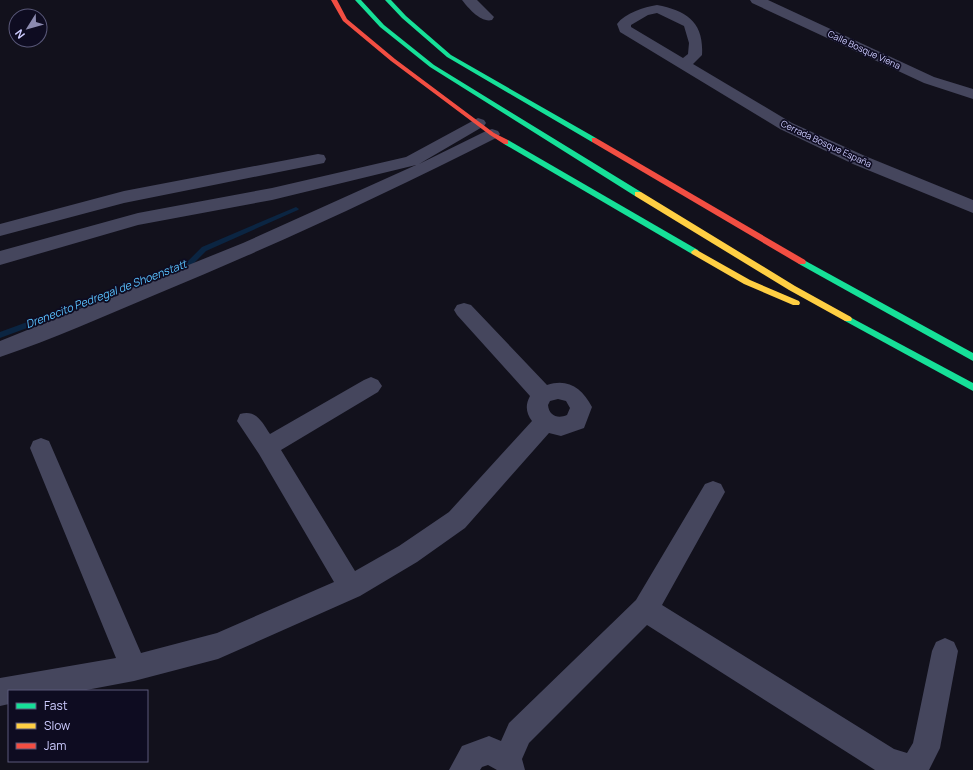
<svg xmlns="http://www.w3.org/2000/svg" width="973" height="770" viewBox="0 0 973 770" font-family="Manrope,sans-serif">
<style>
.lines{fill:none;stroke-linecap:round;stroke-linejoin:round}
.stream{fill:#0b2542;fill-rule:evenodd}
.street{fill:#45465d;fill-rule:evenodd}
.fast{fill:#16e098;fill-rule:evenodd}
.slow{fill:#ffcf43;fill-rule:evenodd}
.jam{fill:#f24e42;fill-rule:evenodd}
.labels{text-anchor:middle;stroke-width:3.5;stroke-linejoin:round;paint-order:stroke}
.far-street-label{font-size:9px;fill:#cdccff;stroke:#0e0c21}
.water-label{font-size:11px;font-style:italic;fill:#5ac2ff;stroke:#0e0c21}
</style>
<rect width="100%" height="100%" fill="#12111c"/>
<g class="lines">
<polygon class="stream" points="296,207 299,209 298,210 206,251 189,268 0,338 0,332 185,264 202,247"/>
<g class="street">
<path d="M462,0h15l17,17 -2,3c-11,3 -23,-11 -30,-20z"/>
<polygon points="750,0 768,0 934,77 973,89 973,99 924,83 752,3"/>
<path d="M657,5c30,6 47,17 45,50l-9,9 99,59 73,33 108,44v13l-120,-49 -73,-35 -160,-97 -3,-8c8,-11 27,-17 40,-19zM657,13l27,13 5,17 -1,11 -5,4 -52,-31v-2l17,-10z"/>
<path d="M478,118l6,2 2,3 -2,3 -65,38 67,-33 6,-2 6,2 2,3 -2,3c-112,57 -225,109 -341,157 -52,22 -104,45 -157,63v-16l243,-98 173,-78 -144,35 -134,25 -138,40v-14l138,-38 134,-25 134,-31z"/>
<polygon points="318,154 324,155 326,159 324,163 124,203 0,236 0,224 124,191"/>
<path d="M464,303l7,2 76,80c21,-7 35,3 45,22l-8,21 -23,8 -12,-3 -84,95 -48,34 -57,34 -142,63 -84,22 -53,10h-72v13l-9,2v-28l116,-20 -86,-210 3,-7 8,-3 8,3 92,212 76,-20 117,-51 -75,-128 -22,-33 3,-7c16,-5 22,8 30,20l94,-54 7,-3 7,3 4,6 -4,6 -97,58 74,121 44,-25 50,-34 83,-91c-6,-8 -7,-16 -2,-25l-73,-81 -3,-5 3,-5zM558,399l8,2 4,7 -3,7c-9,4 -18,1 -19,-10l2,-4z"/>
<polygon points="713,481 721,484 725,492 662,605 894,749 907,753 913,743 932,651 936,642 945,638 954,642 958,651 940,748 929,770 875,770 647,625 529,743 522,759 525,770 497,770 488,765 482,767 480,770 449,770 462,746 489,736 501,741 509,723 636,600 705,484"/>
</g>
<g class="fast">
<polygon points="355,0 361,0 384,25 434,65 641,192 641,196 635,196 430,67 380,27"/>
<polygon points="385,0 391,0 406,16 451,55 596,138 596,142 592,142 447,57 402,18"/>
<polygon points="504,140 508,140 698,250 699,252 698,254 692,254 504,144"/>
<polygon points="802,259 973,353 973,361 799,264 798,262 799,260"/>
<polygon points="848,316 973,383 973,391 845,321 844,319 845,317"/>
</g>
<g class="slow">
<polygon points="635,192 641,192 795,286 851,317 852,319 851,321 845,321 789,290 635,196"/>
<polygon points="695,249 750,280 799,301 800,303 799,305 793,305 744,284 692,254 691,252"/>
</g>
<g class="jam">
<polygon points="331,0 337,0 347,19 395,59 494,133 508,140 508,144 504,144 490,135 391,61 343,21"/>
<polygon points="592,138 596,138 805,260 806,262 805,264 799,264 592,142"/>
</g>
</g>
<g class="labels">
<g class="far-street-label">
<text transform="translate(864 50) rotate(25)" y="3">Calle Bosque Viena</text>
<text transform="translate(826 144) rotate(25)" y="3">Cerrada Bosque España</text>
</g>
<g class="water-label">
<text transform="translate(106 294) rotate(-21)" y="4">Drenecito Pedregal de Shoenstatt</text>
</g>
</g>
<rect x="8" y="690" width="140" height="72" fill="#0e0c21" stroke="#5a597a"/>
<rect x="16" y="703" width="20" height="6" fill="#16e098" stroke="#5a597a"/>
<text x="44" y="710" font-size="12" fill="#cdccff">Fast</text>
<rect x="16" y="723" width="20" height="6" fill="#ffcf43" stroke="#5a597a"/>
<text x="44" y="730" font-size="12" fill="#cdccff">Slow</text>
<rect x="16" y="743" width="20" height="6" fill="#f24e42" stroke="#5a597a"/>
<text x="44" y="750" font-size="12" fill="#cdccff">Jam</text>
<g transform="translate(28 28) rotate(233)"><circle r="19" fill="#0e0c21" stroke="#5a597a"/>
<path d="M0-3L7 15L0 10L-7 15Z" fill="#8c8bb0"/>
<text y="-6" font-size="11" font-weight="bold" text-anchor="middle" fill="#cdccff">N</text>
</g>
</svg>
